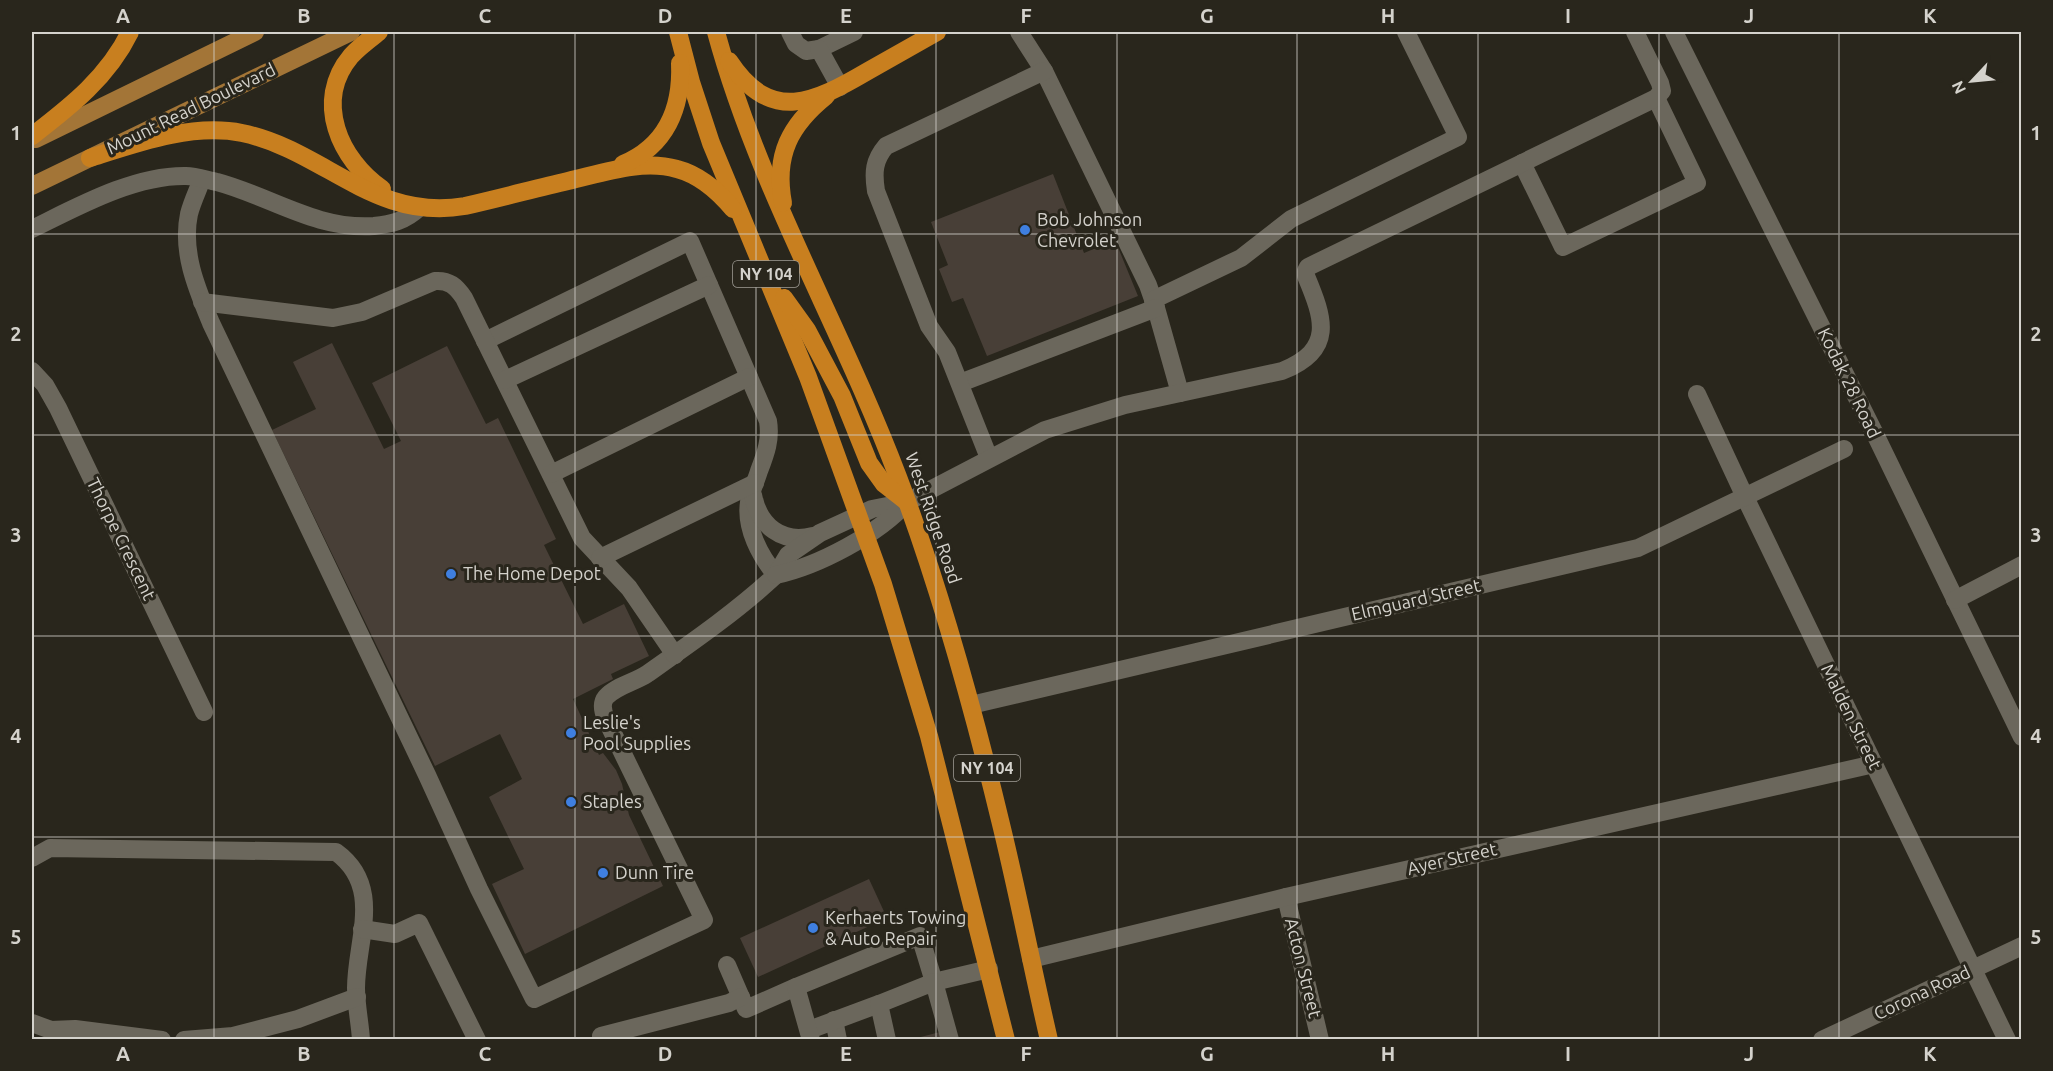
<svg xmlns="http://www.w3.org/2000/svg" width="2053" height="1071" viewBox="0 0 2053 1071" font-family="Ubuntu,sans-serif">
<style>
.building{fill:#483f37}
.lines{fill:none;stroke-linecap:round;stroke-linejoin:round}
.minor{stroke:#6b675c;stroke-width:18}
.major{stroke:#a37537;stroke-width:18}
.highway{stroke:#c87f1f;stroke-width:18}
.grid{fill:none;stroke:#d4d2cc;stroke-width:1.5;stroke-opacity:0.55}
.shop-dot{fill:#3f7fe0;stroke:#29261c;stroke-width:2}
.labels{text-anchor:middle;stroke-width:6;stroke-linejoin:round;paint-order:stroke}
.shield{fill:#29261c;stroke:#a19e97;stroke-width:1.5}
.shield-label{font-size:16px;font-weight:bold;fill:#d4d2cc}
.street-label{font-size:18px;fill:#d4d2cc;stroke:#29261c}
.poi-label{font-size:18px;fill:#d4d2cc;stroke:#29261c;text-anchor:start}
.neatline{fill:none;stroke:#d4d2cc;stroke-width:2}
.grid-label{font-size:20px;text-anchor:middle;font-weight:bold;fill:#d4d2cc}
</style>
<rect width="100%" height="100%" fill="#29261c"/>
<g class="building">
<polygon points="1053,174 1084,253 1115,240 1138,296 987,356 963,298 952,302 939,269 948,265 931,222"/>
<polygon points="332,343 384,449 401,441 372,383 447,346 486,424 498,418 556,539 544,545 583,624 624,604 649,656 611,674 613,679 573,699 599,755 603,753 616,770 622,784 629,815 663,886 525,954 492,884 524,869 489,797 522,779 500,734 435,766 272,430 316,409 293,362"/>
<polygon points="869,879 887,918 758,977 740,938"/>
<polygon points="940,1032 941,1040 914,1040 913,1039"/>
</g>
<g class="lines">
<g class="minor">
<polyline points="790,32 796,44 806,51 819,49 854,32"/>
<polyline points="1019,32 1044,71 1148,285 1156,308 1180,393"/>
<polyline points="1674,32 1875,434 2022,737"/>
<polyline points="819,49 840,87"/>
<polyline points="1522,163 1563,247 1697,183 1656,98"/>
<path d="M202,179c-4,11 -10,23 -13,35 -8,38 8,75 22,109l216,452 52,114 55,110 170,-79 -98,-201c-3,-7 -5,-16 0,-22 10,-11 29,-15 41,-23 44,-31 89,-62 129,-99 -16,-19 -31,-47 -27,-73 2,-11 7,-21 10,-31 7,-18 12,-32 9,-50l-78,-180 -205,100"/>
<path d="M32,229c45,-22 102,-54 154,-53 10,0 21,4 31,6 53,14 99,48 157,44 18,-2 31,-5 45,-18"/>
<polyline points="1153,300 1241,258 1291,219 1458,137 1406,32"/>
<path d="M202,302l131,16 29,-6 73,-31c14,-1 21,5 29,17l118,240 47,50 46,67"/>
<polyline points="32,371 45,385 58,408 204,712"/>
<polyline points="505,380 709,285"/>
<polyline points="960,383 1156,308"/>
<polyline points="1697,394 1745,497 2007,1040"/>
<path d="M989,458l-42,-106 -18,-26 -53,-135c-3,-19 -2,-31 10,-45l158,-75"/>
<polyline points="551,474 749,377"/>
<path d="M753,495c6,31 29,49 60,41"/>
<polyline points="600,558 755,483"/>
<path d="M776,575l12,-20 32,-22 52,-24 35,-7 138,-72 80,-25 157,-34c53,-21 42,-52 24,-95v-5l2,-4 348,-169 6,-7 -2,-8 -25,-51"/>
<path d="M776,575c42,-9 103,-41 131,-73"/>
<polyline points="1955,600 2022,565"/>
<polyline points="971,705 1638,548 1844,449"/>
<path d="M32,858l18,-10 286,4c48,35 20,88 20,136 0,17 4,35 5,52"/>
<polyline points="1286,897 1320,1040"/>
<polyline points="362,929 395,934 419,923 477,1040"/>
<polyline points="1031,959 1286,897 1874,764"/>
<polyline points="727,965 746,1009 796,987"/>
<polyline points="834,1020 838,1040"/>
<polyline points="32,1023 51,1030 75,1029 162,1040"/>
<polyline points="809,1030 879,1004"/>
<polyline points="601,1036 729,1003 741,997"/>
<polyline points="184,1040 233,1036 298,1019 357,997"/>
<polyline points="811,1040 796,987 920,936 934,982 989,969"/>
<polyline points="887,1040 879,1004 934,982 950,1040"/>
<polyline points="1822,1040 2022,946"/>
</g>
<g class="major">
<polyline points="36,139 255,32"/>
<polyline points="32,186 351,32"/>
</g>
<g class="highway">
<path d="M379,32c-9,7 -20,15 -28,24 -38,45 -11,104 31,133"/>
<polyline points="678,32 691,82 711,143 808,377 883,584 929,736 1006,1040"/>
<path d="M716,32c42,155 125,294 182,445 42,111 74,227 102,343 18,73 32,147 49,220"/>
<path d="M729,61c42,64 86,41 139,10 23,-13 46,-26 69,-39"/>
<path d="M32,136c39,-30 76,-59 98,-104"/>
<path d="M90,158c47,-15 102,-35 152,-25 82,17 132,89 223,73 35,-8 69,-17 103,-25 35,-8 74,-22 109,-12 23,6 41,22 56,40"/>
<path d="M623,164c43,-18 59,-56 57,-101"/>
<path d="M783,203c-9,-48 7,-78 43,-107"/>
<polyline points="784,298 807,330 842,396 869,463 884,484 907,502"/>
</g>
</g>
<path class="grid" d="M214,32v1008M394,32v1008M575,32v1008M756,32v1008M936,32v1008M1117,32v1008M1297,32v1008M1478,32v1008M1659,32v1008M1839,32v1008M32,234h1990M32,435h1990M32,636h1990M32,837h1990"/>
<g class="shop-dot">
<circle cx="1025" cy="230" r="6"/>
<circle cx="451" cy="574" r="6"/>
<circle cx="571" cy="733" r="6"/>
<circle cx="571" cy="802" r="6"/>
<circle cx="603" cy="873" r="6"/>
<circle cx="813" cy="928" r="6"/>
</g>
<g class="labels">
<g class="shield">
<rect x="733" y="261" width="66" height="26" rx="4.5"/>
<rect x="954" y="755" width="66" height="26" rx="4.5"/>
</g>
<g class="shield-label">
<text x="766" y="280">NY 104</text>
<text x="987" y="774">NY 104</text>
</g>
<g class="street-label">
<text transform="translate(191 109) rotate(-26)" y="6">Mount Read Boulevard</text>
<text transform="translate(1849 383) rotate(64)" y="6">Kodak 28 Road</text>
<text transform="translate(933 518) rotate(71)" y="6">West Ridge Road</text>
<text transform="translate(121 539) rotate(64)" y="6">Thorpe Crescent</text>
<text transform="translate(1416 600) rotate(-13)" y="6">Elmguard Street</text>
<text transform="translate(1851 717) rotate(64)" y="6">Malden Street</text>
<text transform="translate(1452 859) rotate(-13)" y="6">Ayer Street</text>
<text transform="translate(1303 968) rotate(76)" y="6">Acton Street</text>
<text transform="translate(1922 993) rotate(-25)" y="6">Corona Road</text>
</g>
<g class="poi-label">
<text x="1037" y="226">Bob Johnson<tspan x="1037" dy="21">Chevrolet</tspan></text>
<text x="463" y="580">The Home Depot</text>
<text x="583" y="729">Leslie's<tspan x="583" dy="21">Pool Supplies</tspan></text>
<text x="583" y="808">Staples</text>
<text x="615" y="879">Dunn Tire</text>
<text x="825" y="924">Kerhaerts Towing<tspan x="825" dy="21">&amp; Auto Repair</tspan></text>
</g>
</g>
<rect width="2053" height="1071" fill="none" stroke="#29261c" stroke-width="66"/>
<g transform="translate(1972 81) rotate(244)" stroke="#29261c" stroke-width="4.5" paint-order="stroke">
<path d="M0-4.5L10 22L0 15L-10 22Z" fill="#d4d2cc"/>
<text y="-9" font-size="16" font-weight="bold" text-anchor="middle" fill="#d4d2cc">N</text>
</g>
<rect x="33" y="33" width="1987" height="1005" class="neatline"/>
<g class="grid-label">
<text x="123" y="23">A</text>
<text x="304" y="23">B</text>
<text x="485" y="23">C</text>
<text x="665" y="23">D</text>
<text x="846" y="23">E</text>
<text x="1026" y="23">F</text>
<text x="1207" y="23">G</text>
<text x="1388" y="23">H</text>
<text x="1568" y="23">I</text>
<text x="1749" y="23">J</text>
<text x="1930" y="23">K</text>
<text x="16" y="140">1</text>
<text x="2036" y="140">1</text>
<text x="16" y="341">2</text>
<text x="2036" y="341">2</text>
<text x="16" y="542">3</text>
<text x="2036" y="542">3</text>
<text x="16" y="743">4</text>
<text x="2036" y="743">4</text>
<text x="16" y="944">5</text>
<text x="2036" y="944">5</text>
<text x="123" y="1061">A</text>
<text x="304" y="1061">B</text>
<text x="485" y="1061">C</text>
<text x="665" y="1061">D</text>
<text x="846" y="1061">E</text>
<text x="1026" y="1061">F</text>
<text x="1207" y="1061">G</text>
<text x="1388" y="1061">H</text>
<text x="1568" y="1061">I</text>
<text x="1749" y="1061">J</text>
<text x="1930" y="1061">K</text>
</g>
</svg>
